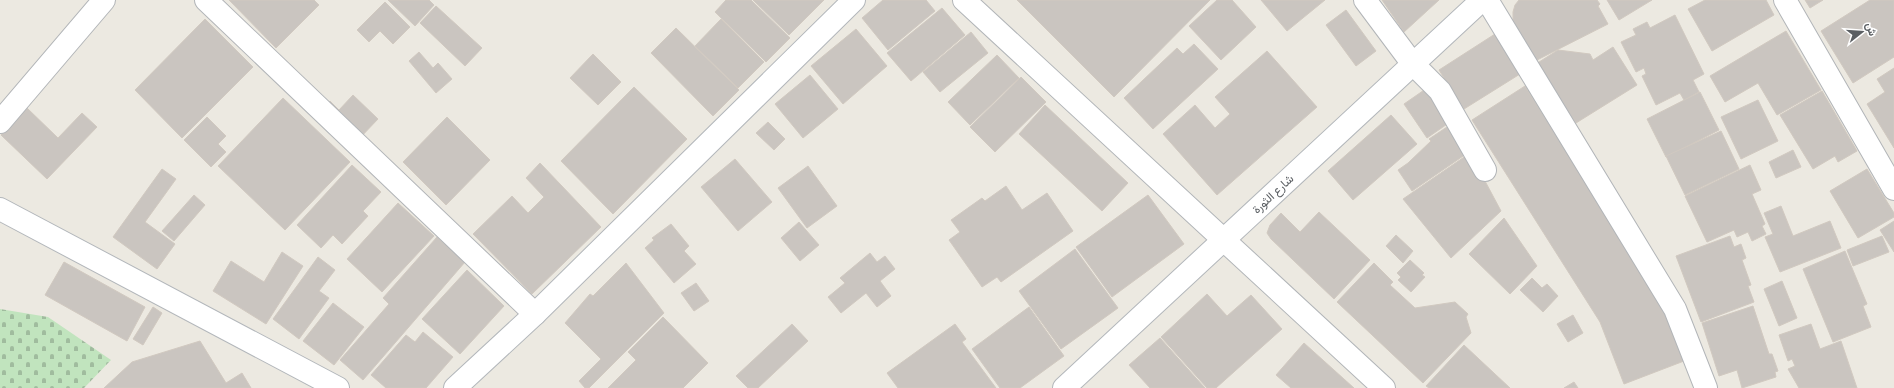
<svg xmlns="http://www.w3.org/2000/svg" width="1894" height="388" viewBox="0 0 1894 388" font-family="Commissioner,Vazirmatn,sans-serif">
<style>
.cemetery{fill:url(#cemetery-stones)}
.building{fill:#cac5c0;stroke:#d1c9c0}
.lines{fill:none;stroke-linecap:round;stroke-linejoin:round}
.street-casing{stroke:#b2b5b8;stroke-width:24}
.secondary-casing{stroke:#b3b7bb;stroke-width:24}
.street{stroke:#fff;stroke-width:22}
.secondary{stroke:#fff;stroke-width:22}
.labels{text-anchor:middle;stroke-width:3.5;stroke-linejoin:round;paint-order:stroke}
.street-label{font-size:12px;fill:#5a5e62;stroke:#fff}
</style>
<defs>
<pattern id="cemetery-stones" width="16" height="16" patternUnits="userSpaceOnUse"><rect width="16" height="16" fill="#c1e4be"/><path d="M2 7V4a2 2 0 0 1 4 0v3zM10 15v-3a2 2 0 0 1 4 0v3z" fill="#a0bc9e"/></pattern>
</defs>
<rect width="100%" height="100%" fill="#ece9e1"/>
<polygon class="cemetery" points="0,309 48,317 111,360 84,388 0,388"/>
<g class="building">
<polygon points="229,0 314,0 319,5 276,48"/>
<polygon points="388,0 429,0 434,5 415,26"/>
<polygon points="726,0 751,0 790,38 766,62 715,12"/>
<polygon points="753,0 824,0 789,35"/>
<polygon points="883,0 926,0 935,11 888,50 862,18"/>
<polygon points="1017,0 1210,0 1114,97"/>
<polygon points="1217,0 1232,0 1256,27 1221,60 1189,26"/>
<polygon points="1261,0 1325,0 1287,31"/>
<polygon points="1382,0 1439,0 1404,32"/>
<polygon points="1519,0 1597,0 1600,4 1598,6 1608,24 1537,60 1517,31 1513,21 1513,12 1515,5"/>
<polygon points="1607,0 1652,0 1619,20"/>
<polygon points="1705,0 1766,0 1774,15 1712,51 1688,9"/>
<polygon points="1805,0 1823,0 1810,8"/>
<polygon points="1870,0 1894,0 1894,57 1853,83 1821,31"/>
<polygon points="385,2 410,27 393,44 380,31 369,42 357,30"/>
<polygon points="436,6 482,48 465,66 420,23"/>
<polygon points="942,8 965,35 911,81 887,53"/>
<polygon points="1346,10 1376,51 1356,66 1326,25"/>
<polygon points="1675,15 1704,74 1693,80 1699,92 1684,100 1680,93 1656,105 1642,76 1646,74 1644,68 1636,72 1621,42 1636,35 1633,29 1647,22 1650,28"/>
<polygon points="205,19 253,67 182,138 135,90"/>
<polygon points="721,19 764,62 738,88 695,46"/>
<polygon points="676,28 739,90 713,116 651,53"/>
<polygon points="856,29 887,66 843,104 811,66"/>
<polygon points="1786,31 1821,90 1777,115 1758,83 1725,102 1710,76"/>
<polygon points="971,32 988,53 940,92 923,72"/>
<polygon points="1495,34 1520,74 1464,109 1439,70"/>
<polygon points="1194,44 1218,69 1153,129 1124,98 1177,48 1183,54"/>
<polygon points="1613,47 1637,85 1576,123 1536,64 1558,50 1590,54 1593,60"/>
<polygon points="1267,51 1317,107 1217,195 1163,134 1195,105 1215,128 1230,114 1215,97"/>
<polygon points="419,52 433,68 438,63 452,79 436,93 409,61"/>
<polygon points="593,54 621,82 598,105 570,78"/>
<polygon points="997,55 1019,78 970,125 948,102"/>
<polygon points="1894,68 1894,148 1867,104 1885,92 1877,79"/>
<polygon points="810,75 838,109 803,138 775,104"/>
<polygon points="1021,77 1046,102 995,152 970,127"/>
<polygon points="1430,86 1453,120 1427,138 1404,104"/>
<polygon points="1525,86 1660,300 1684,361 1624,384 1600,322 1472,120"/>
<polygon points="634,87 687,139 613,214 561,161"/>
<polygon points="1822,91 1857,151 1838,162 1835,156 1813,169 1780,115"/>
<polygon points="1700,92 1719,130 1666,157 1647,119"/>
<polygon points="353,95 378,119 357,141 323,108 330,101 339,110"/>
<polygon points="283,98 350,162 285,230 218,166"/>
<polygon points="1758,100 1778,141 1741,159 1721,117"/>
<polygon points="1045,105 1128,183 1102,211 1019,134"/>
<polygon points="27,108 58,138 82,113 97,127 47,179 1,135"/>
<polygon points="1391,115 1417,144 1353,200 1328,171"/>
<polygon points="207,117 226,136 218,144 226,152 211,167 184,140"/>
<polygon points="447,117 490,160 446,205 403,162"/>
<polygon points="768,122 785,139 774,150 756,133"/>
<polygon points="1450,125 1469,152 1412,191 1398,170 1408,163 1431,141 1429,139"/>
<polygon points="1721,131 1739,169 1685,195 1666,156"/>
<polygon points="1793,150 1801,167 1776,178 1769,162"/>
<polygon points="1470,153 1501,211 1451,258 1403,199"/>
<polygon points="735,159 772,202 738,231 701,187"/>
<polygon points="540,163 601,227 532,294 473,234 512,196 528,213 544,197 526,178"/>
<polygon points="352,165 381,192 363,211 368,216 342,244 333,235 321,248 297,225"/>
<polygon points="1750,165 1761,190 1752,194 1765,224 1762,226 1766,234 1752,241 1748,232 1737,237 1734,230 1707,242 1685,196"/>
<polygon points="808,166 837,206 807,228 778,188"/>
<polygon points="162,169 176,179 145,222 175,244 157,269 113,237"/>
<polygon points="1867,169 1894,213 1894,217 1858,238 1830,191"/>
<polygon points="1006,186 1022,210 1047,193 1073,231 1001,282 997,277 982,287 949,240 960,232 951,220 982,198 985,201"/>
<polygon points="194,195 205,205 174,241 162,231"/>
<polygon points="1148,195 1184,244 1112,297 1076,247"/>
<polygon points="398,203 434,236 382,292 347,259"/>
<polygon points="1781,206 1793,236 1830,221 1841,248 1780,272 1765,237 1773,234 1764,213"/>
<polygon points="1319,212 1370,260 1334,299 1271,239 1267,233 1270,225 1281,213 1300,232"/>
<polygon points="1504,218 1537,266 1510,294 1469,254"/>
<polygon points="1894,221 1894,252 1880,230"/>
<polygon points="799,222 819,245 800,261 781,238"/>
<polygon points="671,224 689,246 684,251 696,264 674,283 645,248 654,240 652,238"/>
<polygon points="1396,235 1413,251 1403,263 1386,246"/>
<polygon points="1730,236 1734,247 1741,244 1746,258 1742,260 1751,285 1748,286 1754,302 1701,322 1676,256"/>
<polygon points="1882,236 1889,252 1853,266 1847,250"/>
<polygon points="437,237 465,262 363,380 340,360 389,304 383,298"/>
<polygon points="1075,249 1118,308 1061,349 1019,291"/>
<polygon points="1845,251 1867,304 1863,306 1871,327 1833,342 1803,269"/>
<polygon points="282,252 303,266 266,324 213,291 231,261 264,282"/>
<polygon points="870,253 877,262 885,256 895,269 880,281 891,296 877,307 866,293 841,313 828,297 845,283 840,278"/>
<polygon points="318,257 335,270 319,291 329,298 299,339 273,319"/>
<polygon points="1410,260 1424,273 1422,275 1425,277 1411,292 1398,280 1401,277 1397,273"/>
<polygon points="64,262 145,307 127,341 45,295"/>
<polygon points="626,263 664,313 589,388 585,388 579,381 601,359 565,323 590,294 593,296"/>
<polygon points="1374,263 1393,282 1390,285 1415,308 1455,302 1468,314 1466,317 1471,333 1423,383 1337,302"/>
<polygon points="467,270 504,306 460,354 422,319"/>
<polygon points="1532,278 1542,288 1547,284 1558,296 1543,312 1520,290"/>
<polygon points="1782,281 1797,318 1779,326 1764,289"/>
<polygon points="696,283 709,301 694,311 681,293"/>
<polygon points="1207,294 1227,316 1251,295 1282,329 1216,388 1207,388 1161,337"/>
<polygon points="333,303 364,327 334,365 303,341"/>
<polygon points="1753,306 1769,354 1772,354 1778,371 1775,372 1776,377 1742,388 1737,370 1719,376 1702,323"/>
<polygon points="153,307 162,313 143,345 133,339"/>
<polygon points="1029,307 1064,356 1020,388 1000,388 972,349"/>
<polygon points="1573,315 1583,333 1568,342 1557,324"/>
<polygon points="663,317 708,363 683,388 608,388 636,360 628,352"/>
<polygon points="792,324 808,341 758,388 748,388 736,376"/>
<polygon points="955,324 966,339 962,342 996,388 898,388 887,373"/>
<polygon points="1811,324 1820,349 1841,341 1857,388 1799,388 1788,369 1795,366 1792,359 1788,361 1779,335"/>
<polygon points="423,332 453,357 426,388 386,388 371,375 406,335 415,342"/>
<polygon points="1160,338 1205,388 1150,388 1129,365"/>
<polygon points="200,341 226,383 242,373 251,388 104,388 132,362"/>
<polygon points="1304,343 1354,388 1291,388 1276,375"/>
<polygon points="1464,345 1510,388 1429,388 1426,386"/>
<polygon points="1574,382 1578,388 1564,388"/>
</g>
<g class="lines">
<defs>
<g id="street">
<polyline points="206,0 535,314"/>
<polyline points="964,0 1384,388"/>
<polyline points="1365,0 1412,63 1440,91 1485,170"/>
<polyline points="1487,0 1675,309 1706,388"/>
<polyline points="1785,0 1894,189"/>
<polyline points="0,122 104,0"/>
</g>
<g id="secondary">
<polyline points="0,209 338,388"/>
<polyline points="455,388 535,314 854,0"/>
<polyline points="1064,388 1482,0"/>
</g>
</defs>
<use href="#street" class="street-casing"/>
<use href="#secondary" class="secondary-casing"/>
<use href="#street" class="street"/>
<use href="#secondary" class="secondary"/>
</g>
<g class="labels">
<g class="street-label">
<text transform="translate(1273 194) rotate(-43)" y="4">شارع الثورة</text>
</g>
</g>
<g transform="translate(1862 32) rotate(73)" stroke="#ffffff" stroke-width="3" paint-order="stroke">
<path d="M0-3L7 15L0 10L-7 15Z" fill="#5a5e62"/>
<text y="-6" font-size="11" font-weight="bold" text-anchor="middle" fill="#5a5e62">ش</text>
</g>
</svg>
